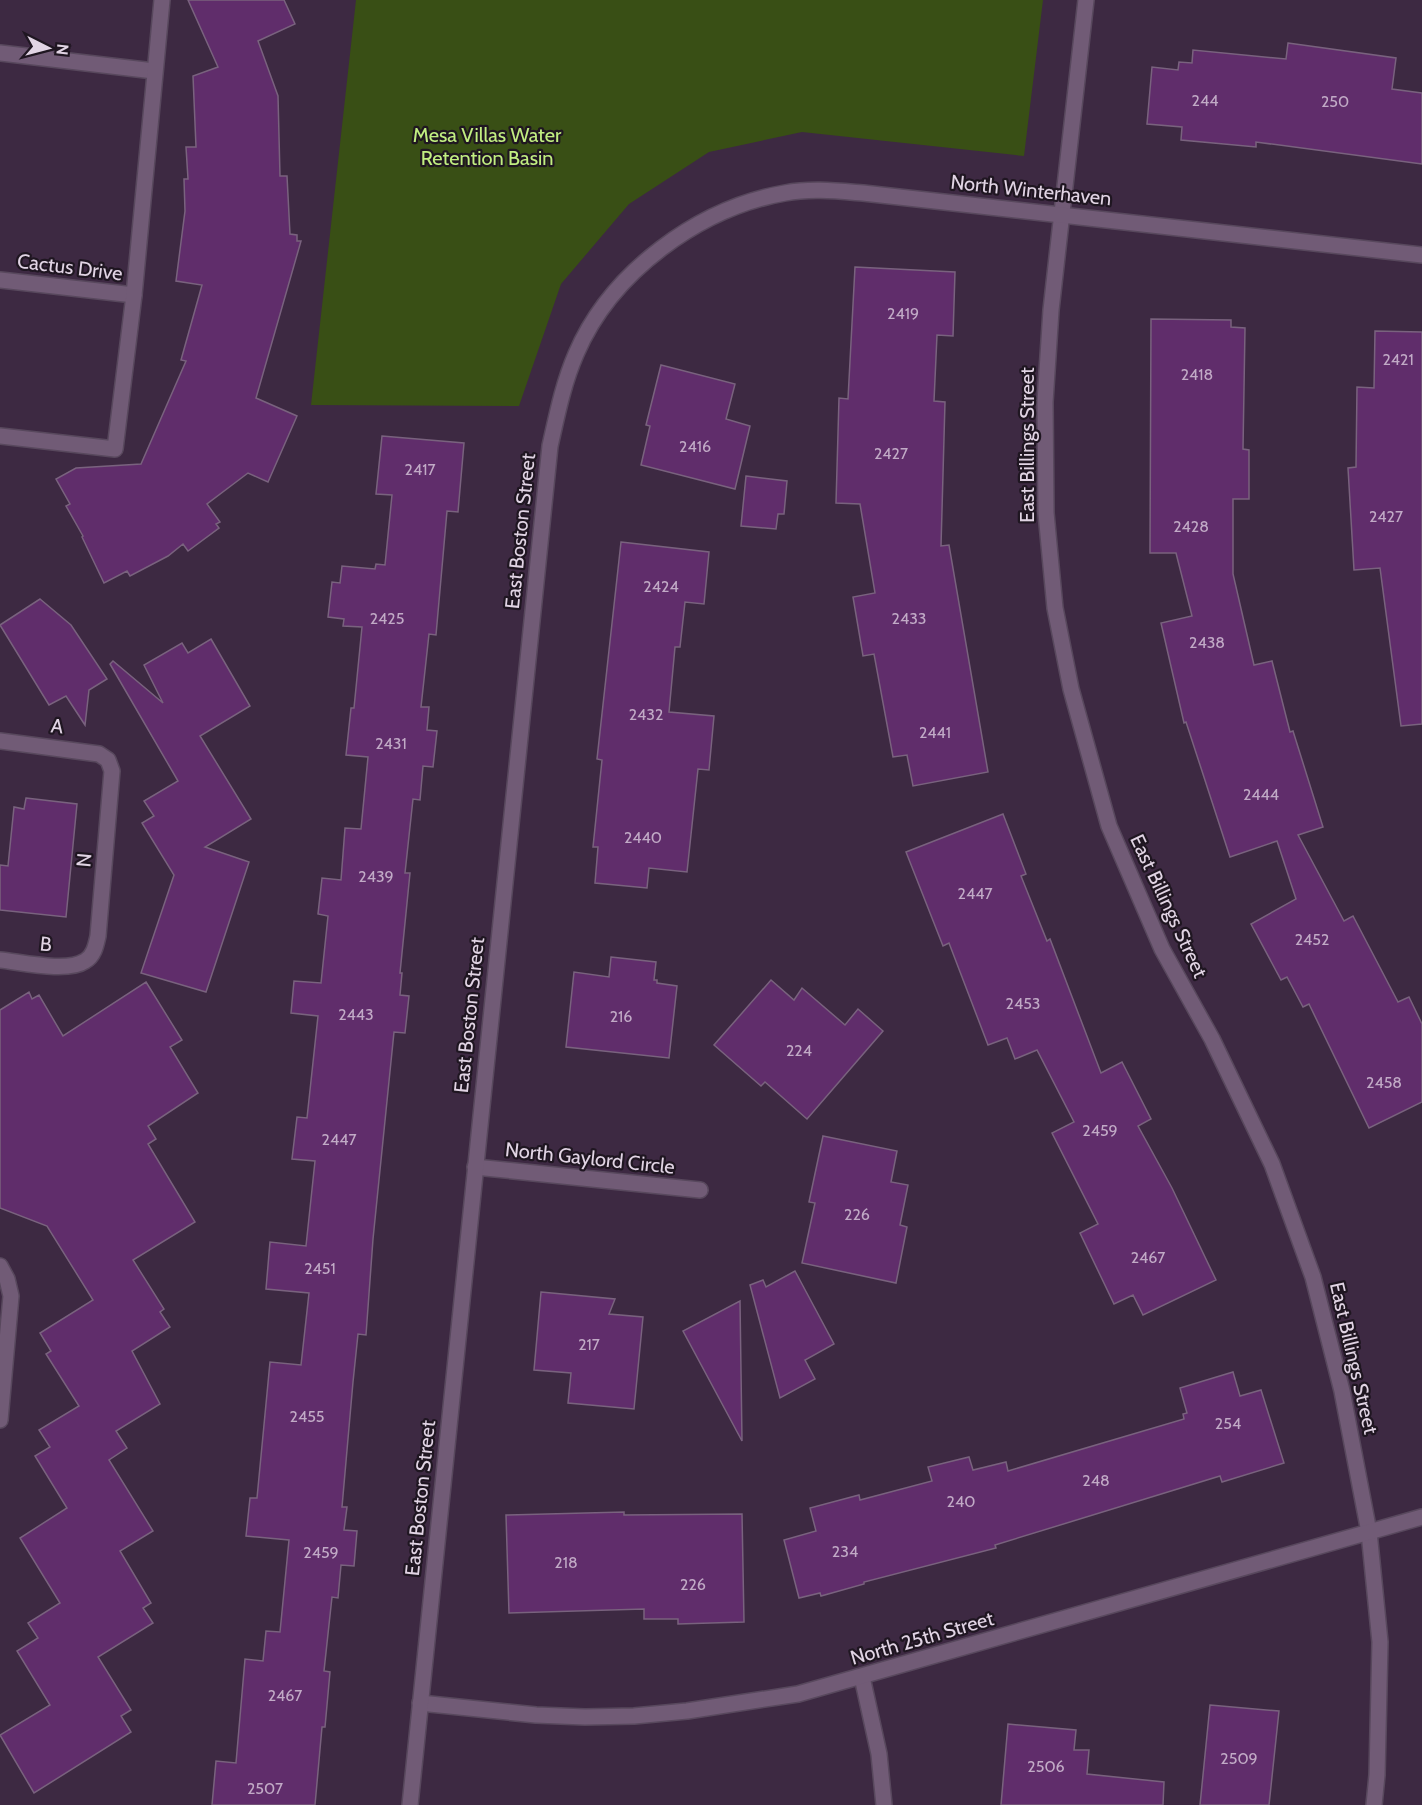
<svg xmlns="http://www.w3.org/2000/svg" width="1422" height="1805" viewBox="0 0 1422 1805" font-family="Cabin,sans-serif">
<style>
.green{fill:#394f15}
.building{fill:#602d6b;stroke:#79627e;stroke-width:1.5}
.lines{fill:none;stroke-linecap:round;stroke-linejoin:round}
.lane-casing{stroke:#58485d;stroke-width:18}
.street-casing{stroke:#58485d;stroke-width:18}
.lane{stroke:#715b76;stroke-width:15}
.street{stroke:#715b76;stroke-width:15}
.labels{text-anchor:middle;stroke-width:4.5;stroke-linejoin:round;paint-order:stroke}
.number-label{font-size:16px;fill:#c1aac6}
.park-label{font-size:20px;fill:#c1ee81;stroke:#1f1621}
.street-label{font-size:20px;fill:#e1d4e4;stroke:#1f1621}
</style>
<rect width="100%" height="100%" fill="#3d2942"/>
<polygon class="green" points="356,0 1043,0 1024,156 802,132 709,152 629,204 561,284 519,406 311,405"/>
<g class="building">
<polygon points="188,0 284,0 295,24 258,41 278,96 280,176 287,176 290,234 297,235 297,241 301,241 256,398 297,416 268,482 248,473 207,504 220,522 216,524 219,528 188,551 183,544 168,556 130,576 127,571 104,583 82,537 83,536 66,506 70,504 56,479 76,468 141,464 186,361 181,360 202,285 176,281 185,211 184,179 188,179 186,147 196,147 193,76 218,67"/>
<polygon points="1288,43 1396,58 1392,89 1422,93 1422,164 1256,142 1256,147 1181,140 1182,127 1147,124 1152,67 1178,70 1179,62 1192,63 1193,50 1286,59"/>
<polygon points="855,267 955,272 953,336 937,335 934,401 945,402 941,546 949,545 988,772 913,786 907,755 893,757 874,654 863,656 853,597 875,593 860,504 836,503 839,398 848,399"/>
<polygon points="1151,319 1231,320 1231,327 1245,328 1243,449 1249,450 1249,499 1233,499 1233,574 1254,665 1272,661 1290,732 1293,731 1323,827 1298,835 1344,921 1353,916 1398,1002 1409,997 1422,1024 1422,1102 1369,1128 1309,1004 1303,1007 1287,977 1281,980 1251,924 1296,899 1277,841 1230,857 1186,722 1184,723 1161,623 1192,616 1176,553 1150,553"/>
<polygon points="1375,331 1422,332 1422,724 1401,726 1380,568 1354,570 1348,468 1356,467 1357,387 1374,388"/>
<polygon points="661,365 735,384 726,419 750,426 735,489 641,465 650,426 646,425"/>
<polygon points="382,436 464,443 458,512 447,511 436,635 429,634 421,707 429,707 427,730 437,731 433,767 423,766 420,800 413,799 405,873 410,873 400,973 402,973 400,995 409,996 405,1033 394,1032 373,1239 366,1335 358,1334 353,1382 342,1507 347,1507 344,1530 357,1531 354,1566 341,1565 338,1598 332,1597 324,1671 330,1672 325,1727 322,1727 315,1805 212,1805 216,1761 236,1763 245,1659 263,1661 266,1631 280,1632 289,1540 246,1536 250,1498 257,1498 270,1362 301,1365 309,1293 266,1289 270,1242 306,1246 315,1161 292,1159 297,1117 307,1118 318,1016 291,1013 294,981 321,983 328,916 318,914 322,878 341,880 345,828 361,829 368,757 346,755 351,708 354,708 362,627 343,626 344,619 328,617 332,582 340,583 342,566 375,569 376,564 385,565 392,495 376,494"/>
<polygon points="746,476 787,481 784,514 778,514 776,529 741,526"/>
<polygon points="621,542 709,552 704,604 685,602 680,647 675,647 669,712 714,716 709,770 698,769 687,872 649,868 647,888 595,883 598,847 593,847 602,760 597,759"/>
<polygon points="40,599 71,625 107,679 89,690 85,725 66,696 49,705 0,625"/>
<polygon points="211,639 250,706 200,736 251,819 205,847 249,862 206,992 141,973 174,875 142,823 154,816 144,801 178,781 110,664 113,661 163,703 144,665 182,643 188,653"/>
<polygon points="26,798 77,804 66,917 0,910 0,865 8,866 14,807 24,809"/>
<polygon points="1003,814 1026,874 1021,876 1047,941 1050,939 1101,1073 1122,1062 1151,1119 1138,1126 1172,1188 1216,1280 1143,1315 1133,1295 1114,1304 1080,1233 1098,1224 1052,1133 1074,1122 1037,1050 1015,1059 1007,1038 988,1045 949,943 943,946 906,852"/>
<polygon points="611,957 656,962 654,980 657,980 657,983 677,986 669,1058 566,1047 574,972 609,977"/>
<polygon points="771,980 794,1000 802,988 845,1025 858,1009 883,1031 807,1119 765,1082 761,1086 714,1045"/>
<polygon points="146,982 182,1040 170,1047 198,1093 148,1126 156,1139 148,1144 195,1222 133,1260 164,1309 160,1312 170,1327 132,1351 160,1404 116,1431 127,1448 109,1460 153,1531 120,1551 151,1603 143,1608 153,1623 98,1657 131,1710 121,1716 131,1732 34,1793 0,1735 50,1705 17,1651 38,1638 28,1623 60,1603 20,1538 67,1508 35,1456 50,1447 39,1430 79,1406 46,1354 51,1351 40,1333 93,1300 47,1226 0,1208 0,1010 29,992 32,999 39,995 63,1036"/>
<polygon points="823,1136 897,1151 891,1182 908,1185 900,1225 907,1227 896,1283 802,1263 815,1203 809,1202"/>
<polygon points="795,1271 834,1344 805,1360 815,1379 780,1398 750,1285 763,1280 766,1287"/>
<polygon points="541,1292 615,1299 609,1314 643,1317 634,1409 568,1403 571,1373 534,1370"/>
<polygon points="740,1301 742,1441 683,1331"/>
<polygon points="1233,1372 1240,1396 1261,1390 1284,1463 1222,1482 1220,1476 995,1545 996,1548 864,1582 864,1584 821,1596 820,1593 799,1598 784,1540 816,1531 810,1508 859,1495 860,1500 932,1481 928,1467 969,1457 973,1470 1006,1462 1008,1471 1184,1419 1183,1414 1187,1413 1180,1388"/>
<polygon points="624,1512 624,1515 742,1514 744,1622 678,1624 678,1619 644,1619 644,1609 509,1613 506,1515"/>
<polygon points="1210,1705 1279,1711 1269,1805 1200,1805"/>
<polygon points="1008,1724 1076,1730 1074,1750 1089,1750 1087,1774 1164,1782 1163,1805 1001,1805"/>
</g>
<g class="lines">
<defs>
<g id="lane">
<polyline points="0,53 154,71"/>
<polyline points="0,280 134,295"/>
<polyline points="0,436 115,449 134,295 162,0"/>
<path d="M0,741l99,13 9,6 4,11 -14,165c-2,9 -4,20 -13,25 -18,12 -64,1 -85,-1"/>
<polyline points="0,1266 7,1279 11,1296 0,1420"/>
</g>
<g id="street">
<polyline points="1086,0 1051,310 1045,402 1046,513 1055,608 1071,689 1109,826 1162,949 1212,1039 1272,1164 1313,1277 1342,1391 1369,1532 1380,1642 1377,1775 1374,1805"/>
<polyline points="475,1167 700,1190"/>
<polyline points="862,1677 879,1754 884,1805"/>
<polyline points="420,1703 536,1715 585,1717 634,1716 687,1711 798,1694 1422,1517"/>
<path d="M410,1805l140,-1359c7,-31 13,-62 26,-92 35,-82 123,-146 209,-161 26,-5 53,-2 78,0l559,62"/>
</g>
</defs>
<use href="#lane" class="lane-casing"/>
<use href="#street" class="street-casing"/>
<use href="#lane" class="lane"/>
<use href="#street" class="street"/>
</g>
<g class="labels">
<g class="number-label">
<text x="1205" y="106">244</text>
<text x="1335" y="107">250</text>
<text x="903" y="319">2419</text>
<text x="1398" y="365">2421</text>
<text x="1197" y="380">2418</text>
<text x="695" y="452">2416</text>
<text x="891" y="459">2427</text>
<text x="420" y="475">2417</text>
<text x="1386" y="522">2427</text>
<text x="1191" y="532">2428</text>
<text x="661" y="592">2424</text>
<text x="387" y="624">2425</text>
<text x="909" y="624">2433</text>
<text x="1207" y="648">2438</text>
<text x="646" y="720">2432</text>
<text x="935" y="738">2441</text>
<text x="391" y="749">2431</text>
<text x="1261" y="800">2444</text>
<text x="643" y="843">2440</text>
<text x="376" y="882">2439</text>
<text x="975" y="899">2447</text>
<text x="1312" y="945">2452</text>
<text x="1023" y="1009">2453</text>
<text x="356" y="1020">2443</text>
<text x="621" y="1022">216</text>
<text x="799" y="1056">224</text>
<text x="1384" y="1088">2458</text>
<text x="1100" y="1136">2459</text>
<text x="339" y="1145">2447</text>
<text x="857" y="1220">226</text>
<text x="1148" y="1263">2467</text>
<text x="320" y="1274">2451</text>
<text x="589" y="1350">217</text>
<text x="307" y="1422">2455</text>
<text x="1228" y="1429">254</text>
<text x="1096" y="1486">248</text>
<text x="961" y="1507">240</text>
<text x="845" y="1557">234</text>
<text x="321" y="1558">2459</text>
<text x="566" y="1568">218</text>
<text x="693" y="1590">226</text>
<text x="285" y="1701">2467</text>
<text x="1239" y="1764">2509</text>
<text x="1046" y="1772">2506</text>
<text x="265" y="1794">2507</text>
</g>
<g class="park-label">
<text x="487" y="142">Mesa Villas Water<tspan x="487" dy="23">Retention Basin</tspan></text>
</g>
<g class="street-label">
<text transform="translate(1031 190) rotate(6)" y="7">North Winterhaven</text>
<text transform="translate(70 267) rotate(7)" y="7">Cactus Drive</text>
<text transform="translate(1027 445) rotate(-90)" y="7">East Billings Street</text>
<text transform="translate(520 531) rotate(-84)" y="7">East Boston Street</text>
<text transform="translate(57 726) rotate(6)" y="7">A</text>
<text transform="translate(84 860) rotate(-85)" y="7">N</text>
<text transform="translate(1169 906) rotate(65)" y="7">East Billings Street</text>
<text transform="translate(46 944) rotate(6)" y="7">B</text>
<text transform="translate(469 1015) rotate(-84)" y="7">East Boston Street</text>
<text transform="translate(590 1158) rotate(6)" y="7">North Gaylord Circle</text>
<text transform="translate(1354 1358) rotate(77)" y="7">East Billings Street</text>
<text transform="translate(420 1498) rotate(-84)" y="7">East Boston Street</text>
<text transform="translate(922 1638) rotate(-16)" y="7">North 25th Street</text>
</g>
</g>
<g transform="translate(48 48) rotate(96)" stroke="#1f1621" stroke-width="4.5" paint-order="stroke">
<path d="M0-4.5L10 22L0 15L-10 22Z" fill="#e1d4e4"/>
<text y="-9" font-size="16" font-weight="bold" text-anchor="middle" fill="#e1d4e4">N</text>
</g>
</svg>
